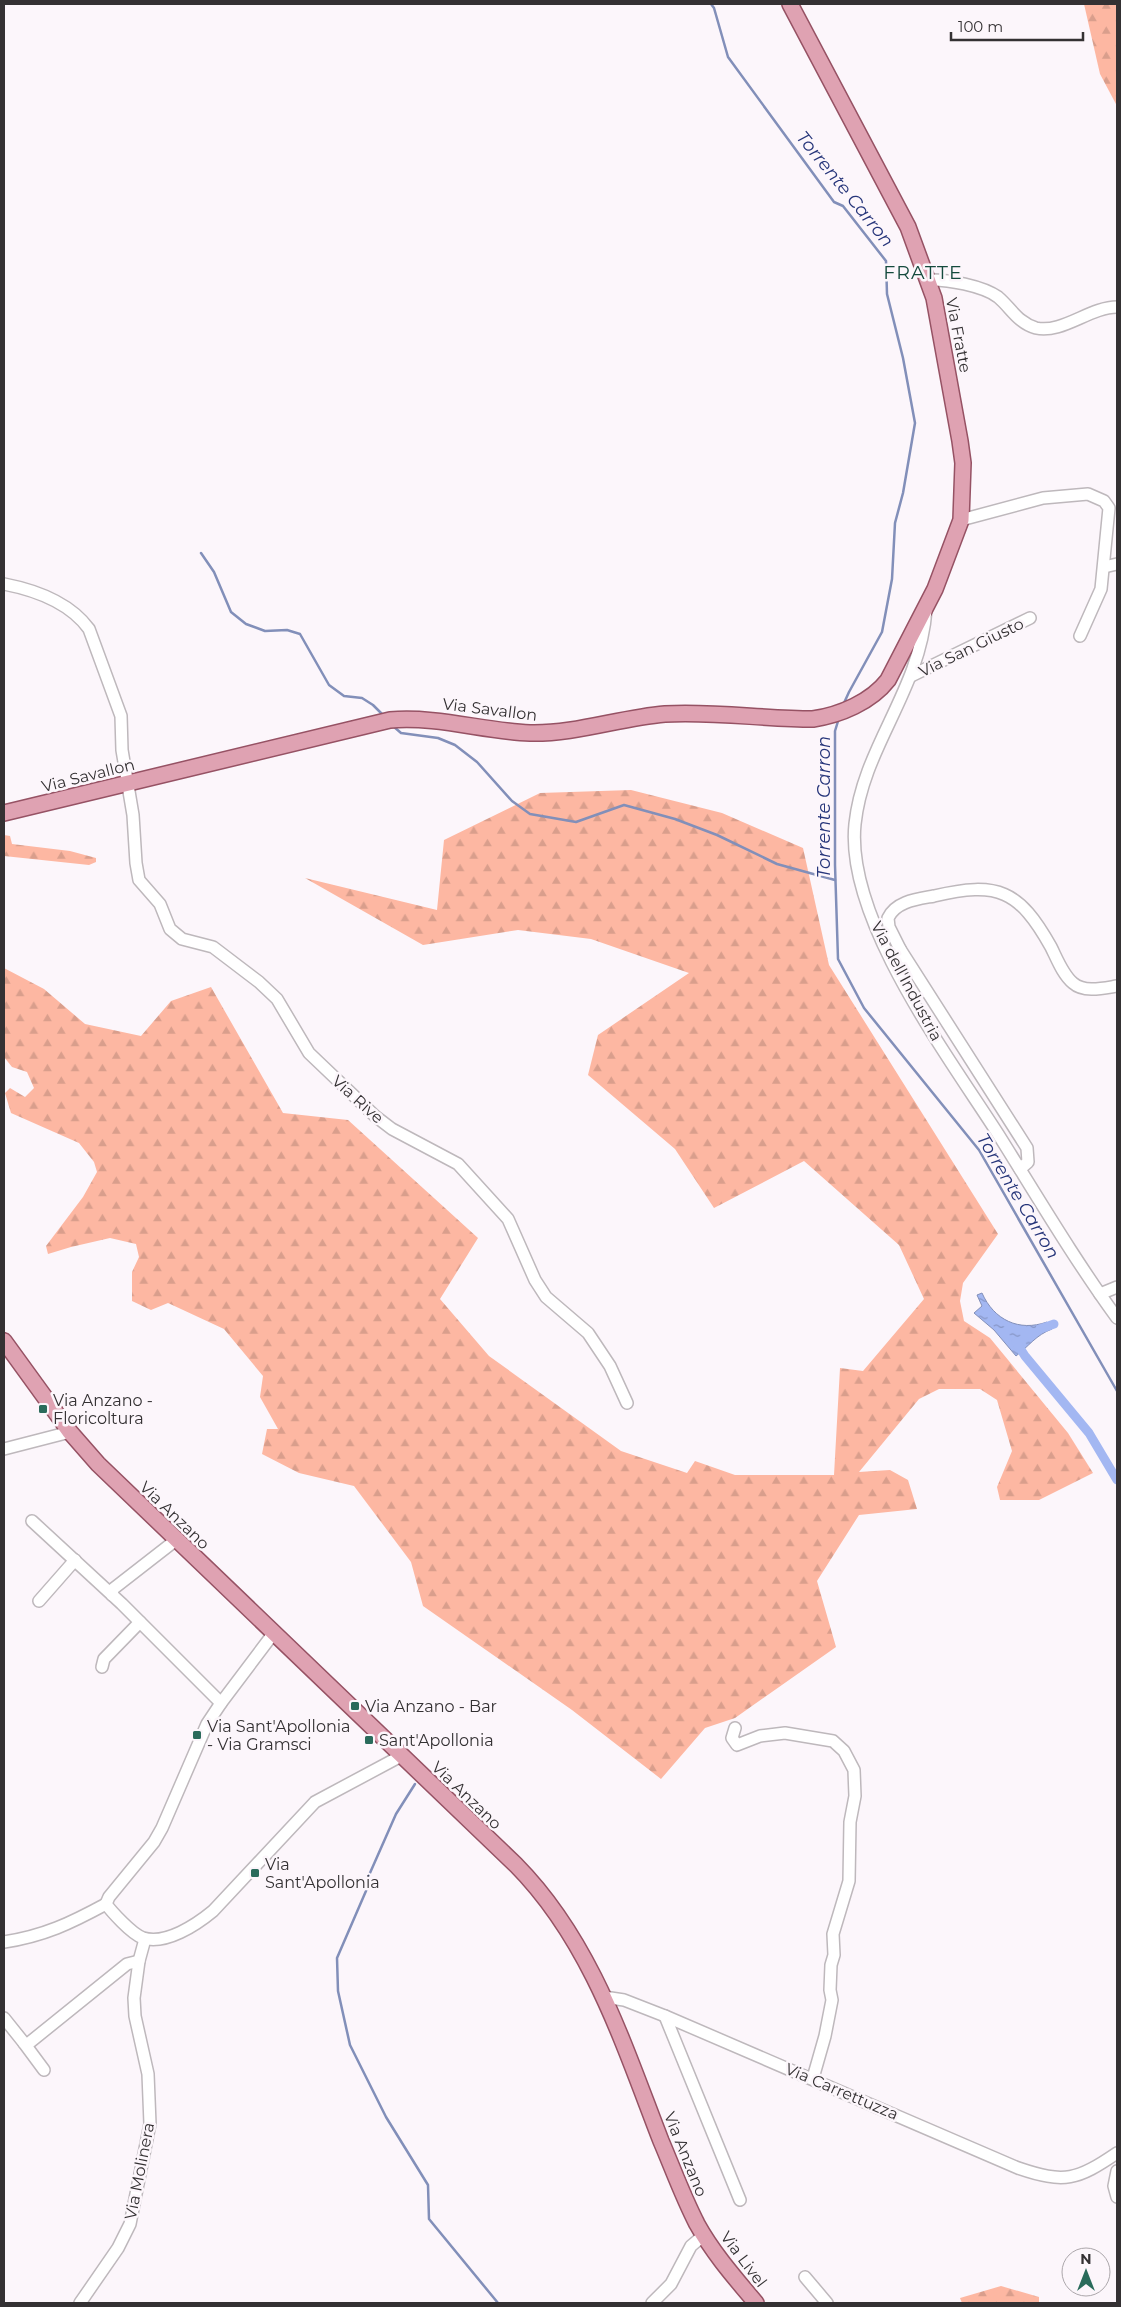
<svg xmlns="http://www.w3.org/2000/svg" width="1121" height="2307" viewBox="0 0 1121 2307" font-family="Montserrat,sans-serif">
<style>
.forest{fill:url(#forest-firs)}
.water{fill:url(#water-ripples);stroke:#828fb9}
.lines{fill:none;stroke-linecap:round;stroke-linejoin:round}
.stream{stroke:#828fb9;stroke-width:2.5}
.canal{stroke:#a3b7f2;stroke-width:9}
.minor-casing{stroke:#beb8bc;stroke-width:14}
.major-casing{stroke:#965264;stroke-width:18}
.minor{stroke:#fff;stroke-width:11}
.major{stroke:#dfa2b2;stroke-width:15}
.poi-dot{fill:#2a6b5b;stroke:#fcf6fb;stroke-width:2}
.labels{text-anchor:middle;stroke-width:5;stroke-linejoin:round;paint-order:stroke}
.street-label{font-size:16px;fill:#343133;stroke:#fcf6fb}
.poi-label{font-size:16px;fill:#343133;stroke:#fcf6fb;text-anchor:start}
.water-label{font-size:18px;font-style:italic;fill:#26357a;stroke:#fcf6fb}
.quarter-label{font-size:19px;letter-spacing:1px;fill:#144a3d;stroke:#fcf6fb}
</style>
<defs>
<pattern id="forest-firs" width="22" height="20" patternUnits="userSpaceOnUse" patternTransform="scale(1.25)"><rect width="22" height="20" fill="#fdb7a2"/><path d="M5 1l3.5 6h-7zM16 11l3.5 6h-7z" fill="#d99e8c"/></pattern>
<pattern id="water-ripples" width="26" height="14" patternUnits="userSpaceOnUse" patternTransform="scale(1.25)"><rect width="26" height="14" fill="#a3b7f2"/><path d="M2 4q2-2 4 0t4 0M15 11q2-2 4 0t4 0" fill="none" stroke="#8695c5"/></pattern>
</defs>
<rect width="100%" height="100%" fill="#fcf6fb"/>
<g class="forest">
<polygon points="1084,4 1117,4 1117,106 1100,74"/>
<polygon points="631,790 722,813 803,848 829,965 998,1234 963,1283 960,1301 964,1321 990,1338 1068,1433 1093,1473 1039,1500 1000,1500 997,1487 1012,1451 997,1400 980,1389 939,1389 919,1399 859,1472 890,1470 908,1480 917,1509 859,1515 817,1581 836,1647 735,1718 705,1728 661,1779 572,1710 423,1606 411,1562 354,1486 299,1473 262,1454 267,1429 278,1429 260,1397 263,1376 224,1329 168,1303 151,1310 132,1301 132,1272 139,1257 136,1244 110,1238 71,1247 48,1254 46,1246 83,1197 97,1172 94,1162 79,1143 11,1113 5,1093 10,1088 25,1097 34,1088 27,1072 12,1067 4,1057 4,968 44,989 85,1024 141,1036 171,1001 211,987 283,1113 348,1120 478,1238 440,1299 489,1356 621,1451 687,1473 695,1461 735,1475 834,1475 840,1368 863,1371 924,1299 899,1245 804,1161 714,1208 675,1149 588,1075 598,1035 689,973 591,939 518,930 423,945 305,878 437,910 444,840 540,793"/>
<polygon points="4,835 10,836 12,844 70,851 96,858 96,862 89,865 4,856"/>
<polygon points="1001,2286 1039,2297 1039,2303 962,2303 960,2298"/>
</g>
<path class="water" d="M982,1293c12,27 37,39 65,29l5,7c-16,6 -23,17 -36,27l-22,-26 -20,-17 8,-7 -5,-11z"/>
<g class="lines">
<g class="stream">
<polyline points="711,4 714,8 728,57 834,202 843,206 886,261 887,294 903,358 915,423 903,493 895,523 892,579 882,632 849,692 844,703"/>
<polyline points="201,553 214,572 231,612 246,624 265,631 287,630 300,634 329,685 344,696 362,698 373,705 384,716"/>
<polyline points="839,718 835,731 835,865 838,959 864,1008 979,1150 1117,1391"/>
<polyline points="393,726 401,733 438,738 455,745 477,762 512,801 530,814 576,822 624,805 675,819 717,835 777,864 835,880"/>
<polyline points="366,1882 396,1814 415,1784"/>
<polyline points="369,1884 337,1958 338,1991 350,2045 386,2117 428,2185 429,2219 498,2303"/>
</g>
<g class="canal">
<polyline points="1040,1329 1054,1324"/>
<polyline points="1016,1342 1025,1356 1089,1433 1117,1480"/>
</g>
<defs>
<g id="minor">
<path d="M928,280c19,-1 55,6 70,17 13,11 20,26 38,31 26,6 54,-21 81,-21"/>
<polyline points="961,520 1043,498 1088,494 1104,501 1109,508 1101,589 1080,636"/>
<polyline points="1104,567 1117,564"/>
<path d="M4,584c31,6 66,19 85,45l32,87 1,34 11,65 3,48 3,17 21,24 10,25 12,10 31,8 46,35 18,17 32,54 66,63 17,13 66,35 50,55 27,61 11,17 42,36 22,33 17,37"/>
<path d="M926,610c-6,81 -63,137 -71,214 -10,95 93,232 143,310 39,62 76,125 119,184"/>
<polyline points="911,676 1030,618"/>
<polyline points="900,949 1027,1148 1028,1162 1020,1169"/>
<path d="M890,956l10,-7 -11,-22 -1,-9c8,-17 30,-19 46,-22 64,-15 85,-6 117,51 6,12 12,28 22,36 11,10 31,5 44,3"/>
<polyline points="1100,1294 1117,1287"/>
<polyline points="4,1449 70,1432"/>
<polyline points="32,1521 122,1604 221,1703"/>
<polyline points="112,1595 113,1589 176,1540"/>
<polyline points="39,1601 75,1560"/>
<path d="M273,1634l-52,69 -14,21 -45,104 -8,14 -45,55 -3,7c5,7 10,12 16,18 6,6 13,13 21,16 23,7 53,-13 70,-27l102,-109 86,-46"/>
<polyline points="102,1667 104,1659 140,1622"/>
<polyline points="735,1728 732,1738 737,1745 760,1736 785,1733 833,1741 844,1751 854,1770 855,1796 850,1822 849,1881 833,1934 834,1955 831,1965 830,1990 832,2000 825,2036 813,2078"/>
<path d="M4,1942c40,-6 67,-19 102,-38"/>
<path d="M604,1997l20,3 41,16 353,152c47,16 59,12 99,-15"/>
<polyline points="665,2016 740,2200"/>
<polyline points="4,2018 24,2043 29,2043 127,1964 139,1961"/>
<polyline points="24,2043 44,2070"/>
<polyline points="1117,2171 1114,2186 1117,2197"/>
<polyline points="805,2277 827,2303"/>
<polyline points="80,2303 118,2248 130,2224 150,2124 148,2074 135,2016 134,1998 139,1961 145,1939"/>
<polyline points="652,2303 671,2284 691,2246 704,2235"/>
</g>
<g id="major">
<path d="M4,813l386,-93c48,-4 93,11 140,13 46,1 89,-15 135,-19 49,-3 98,5 148,5 27,-4 58,-17 75,-39l47,-91 26,-69 2,-57 -3,-22 -26,-143 -26,-71 -118,-223"/>
<path d="M4,1341l66,91 28,32 418,401c75,76 107,178 145,276 12,28 22,56 36,83 16,29 38,54 59,79"/>
</g>
</defs>
<use href="#minor" class="minor-casing"/>
<use href="#major" class="major-casing"/>
<use href="#minor" class="minor"/>
<use href="#major" class="major"/>
</g>
<g class="poi-dot">
<rect x="38" y="1404" width="10" height="10" rx="2.5"/>
<rect x="350" y="1701" width="10" height="10" rx="2.5"/>
<rect x="192" y="1730" width="10" height="10" rx="2.5"/>
<rect x="364" y="1735" width="10" height="10" rx="2.5"/>
<rect x="250" y="1868" width="10" height="10" rx="2.5"/>
</g>
<g class="labels">
<g class="street-label">
<text transform="translate(959 335) rotate(79)" y="6">Via Fratte</text>
<text transform="translate(971 647) rotate(-26)" y="6">Via San Giusto</text>
<text transform="translate(490 709) rotate(7)" y="6">Via Savallon</text>
<text transform="translate(88 775) rotate(-14)" y="6">Via Savallon</text>
<text transform="translate(907 981) rotate(62)" y="6">Via dell'Industria</text>
<text transform="translate(358 1099) rotate(42)" y="6">Via Rive</text>
<text transform="translate(175 1515) rotate(44)" y="6">Via Anzano</text>
<text transform="translate(467 1795) rotate(44)" y="6">Via Anzano</text>
<text transform="translate(842 2091) rotate(23)" y="6">Via Carrettuzza</text>
<text transform="translate(686 2154) rotate(68)" y="6">Via Anzano</text>
<text transform="translate(139 2171) rotate(-79)" y="6">Via Molinera</text>
<text transform="translate(744 2259) rotate(53)" y="6">Via Livel</text>
</g>
<g class="poi-label">
<text x="53" y="1406">Via Anzano -<tspan x="53" dy="18">Floricoltura</tspan></text>
<text x="365" y="1712">Via Anzano - Bar</text>
<text x="207" y="1732">Via Sant'Apollonia<tspan x="207" dy="18">- Via Gramsci</tspan></text>
<text x="379" y="1746">Sant'Apollonia</text>
<text x="265" y="1870">Via<tspan x="265" dy="18">Sant'Apollonia</tspan></text>
</g>
<g class="water-label">
<text transform="translate(845 189) rotate(51)" y="6">Torrente Carron</text>
<text transform="translate(824 807) rotate(-90)" y="6">Torrente Carron</text>
<text transform="translate(1018 1196) rotate(59)" y="6">Torrente Carron</text>
</g>
<g class="quarter-label">
<text x="923" y="279">FRATTE</text>
</g>
</g>
<rect width="1121" height="2307" fill="none" stroke="#343133" stroke-width="10"/>
<g transform="translate(1086 2272)"><circle r="24" fill="#fcf6fb" stroke="#aca7ab"/>
<path d="M0-4L9 19L0 12L-9 19Z" fill="#2a6b5b"/>
<text y="-8" font-size="14" font-weight="bold" text-anchor="middle" fill="#343133">N</text>
</g>
<path d="M951 32v8h132v-8" fill="none" stroke="#343133" stroke-width="2.5"/>
<text x="958" y="32" font-size="15" fill="#343133" stroke="#fcf6fb" stroke-width="4" paint-order="stroke">100 m</text>
</svg>
